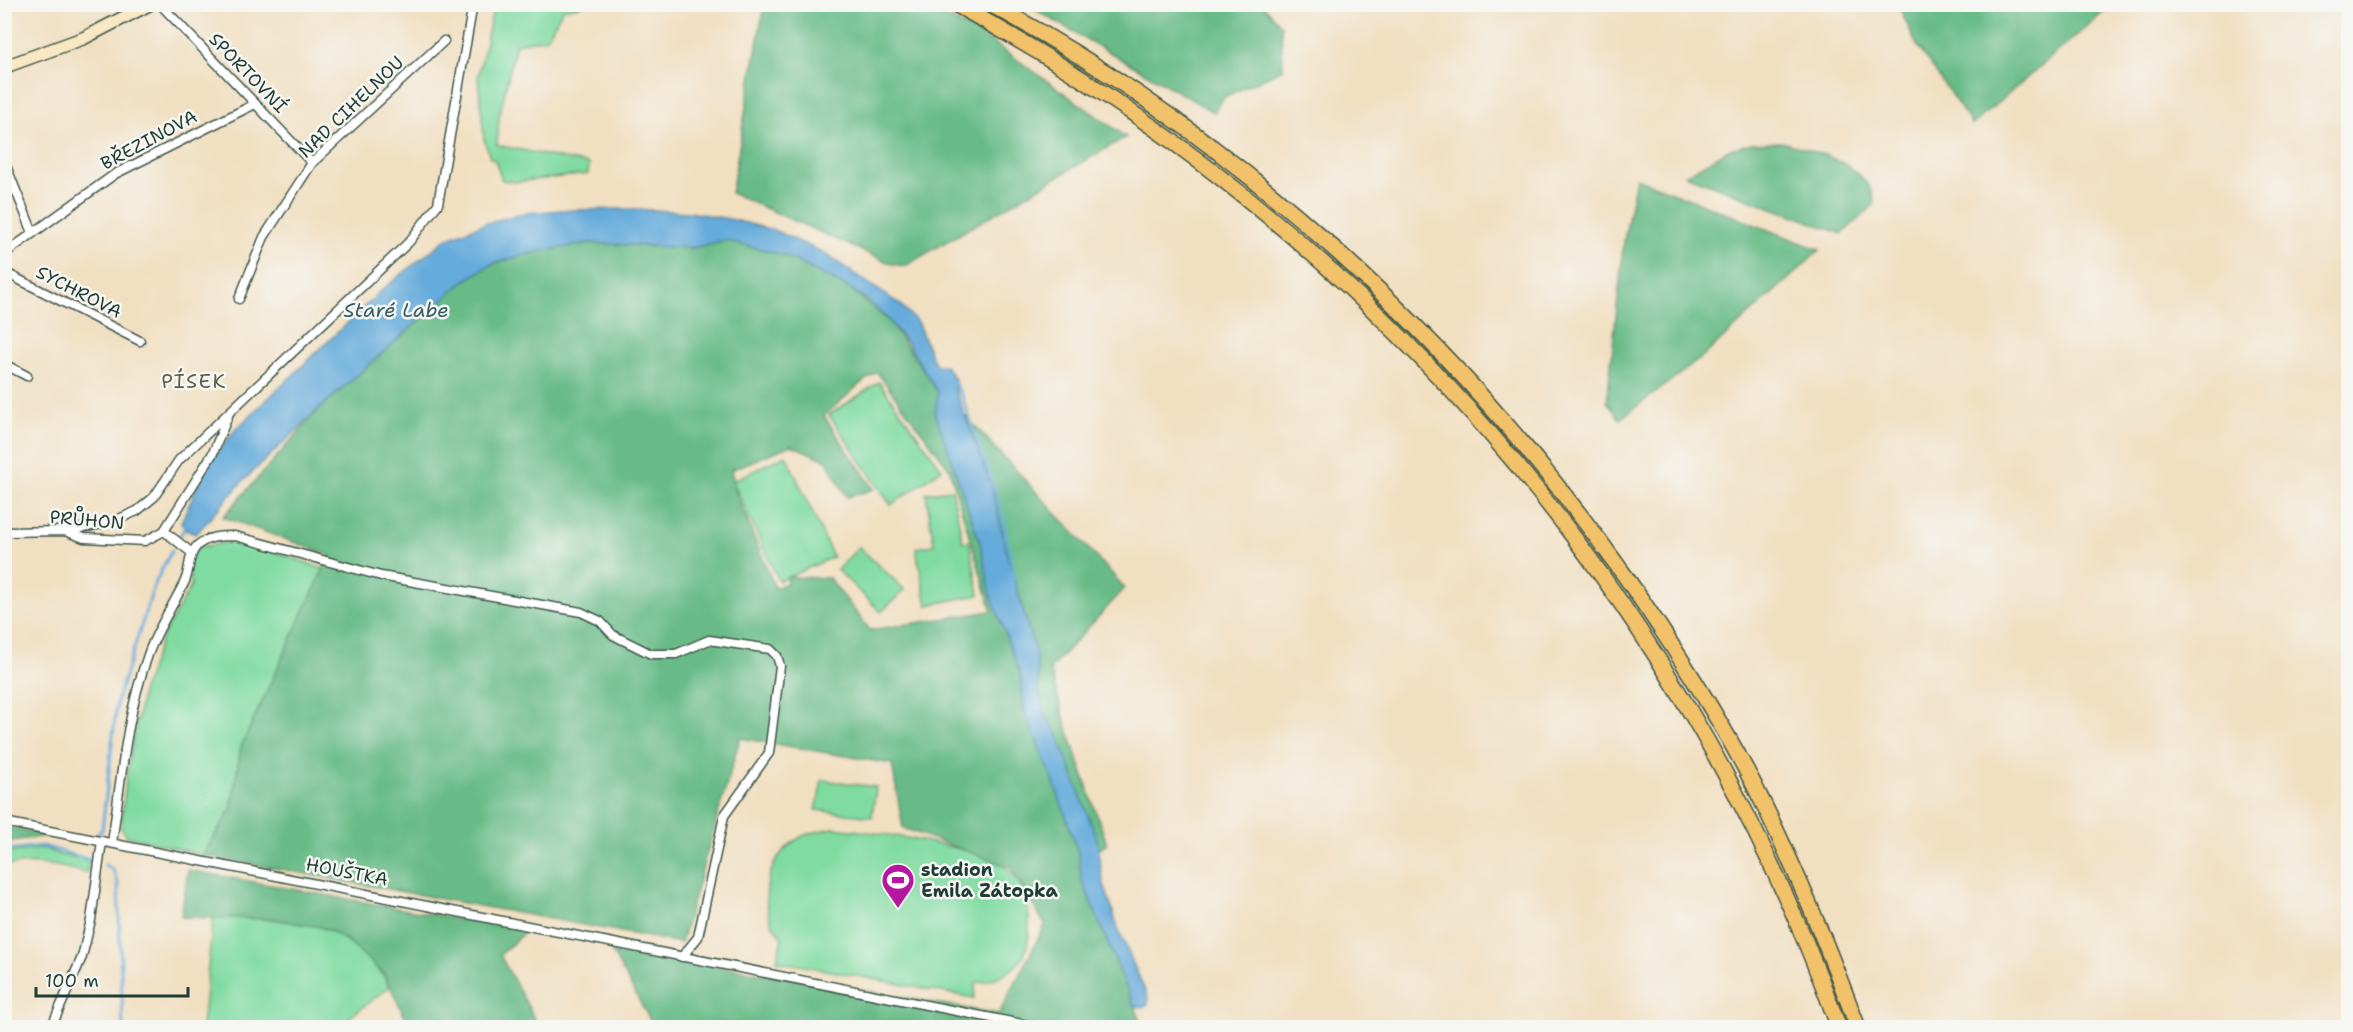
<svg xmlns="http://www.w3.org/2000/svg" width="2353" height="1032" viewBox="0 0 2353 1032" font-family="'Shantell Sans',sans-serif">
<style>
.green{fill:#80dba1;stroke:#508c6a;stroke-width:1.5}
.forest{fill:#68bb87;stroke:#447c5e;stroke-width:1.5;fill-rule:evenodd}
.water{fill:#65abdb;stroke:#427488;stroke-width:1.5}
.lines{fill:none;stroke-linecap:round;stroke-linejoin:round}
.stream{stroke:#65abdb;stroke-width:3}
.street-casing{stroke:#3e5549;stroke-width:11}
.secondary-casing{stroke:#3e5549;stroke-width:15}
.highway-casing{stroke:#3e5549;stroke-width:18}
.street{stroke:#fff;stroke-width:8}
.secondary{stroke:#fae7c3;stroke-width:12}
.highway{stroke:#f2c26a;stroke-width:15}
.labels{text-anchor:middle;stroke-width:5;stroke-linejoin:round;paint-order:stroke}
.street-label{font-size:18px;fill:#1f3d34;stroke:#f6f6f2}
.poi-label{font-size:18px;font-weight:bold;fill:#1f3d34;stroke:#f6f6f2;text-anchor:start}
.water-label{font-size:20px;font-style:italic;fill:#345e66;stroke:#f6f6f2}
.neighbourhood-label{font-size:20px;letter-spacing:1.5px;fill:#5d5e47;stroke:#f6f6f2}
</style>
<rect width="100%" height="100%" fill="#f6f6f2"/>
<filter id="ink" filterUnits="userSpaceOnUse"><feTurbulence type="fractalNoise" baseFrequency=".0167" numOctaves="2"/><feDisplacementMap in="SourceGraphic" scale="12" xChannelSelector="R" yChannelSelector="G"/><feConvolveMatrix kernelMatrix="1 2 1 2 8 2 1 2 1" color-interpolation-filters="sRGB"/></filter>
<filter id="wash" filterUnits="userSpaceOnUse"><feTurbulence type="fractalNoise" baseFrequency=".008" numOctaves="4" result="noise"/><feDisplacementMap in="SourceGraphic" scale="24" xChannelSelector="R" yChannelSelector="G"/><feGaussianBlur stdDeviation="1.35" result="paint"/><feColorMatrix in="noise" values="0 0 0 0 0 0 0 0 0 0 0 0 0 0 0 0 0 1.4 0 .05"/><feComposite in="paint" operator="in"/></filter>
<g filter="url(#wash)">
<rect width="100%" height="100%" fill="#f1dfc1"/>
<g class="green">
<polygon points="494,5 586,5 563,9 547,38 516,44 499,117 497,145 589,164 588,174 515,182 502,180 495,160 490,158 484,139 478,77"/>
<polygon points="879,382 942,469 891,505 829,415"/>
<polygon points="786,455 833,557 779,581 732,481"/>
<polygon points="952,490 963,542 969,541 979,595 927,605 916,548 934,545 926,493"/>
<polygon points="242,540 324,569 241,747 231,809 203,855 127,836 121,828 126,777 142,693 162,637 191,586 186,549"/>
<polygon points="859,547 905,590 881,612 837,570"/>
<polygon points="822,780 876,787 872,817 816,810"/>
<path d="M834,828c38,4 152,18 177,44 17,19 20,45 17,69 -3,27 -28,38 -52,42l-2,15 -197,-37 5,-23c-4,-6 -10,-12 -12,-19 -10,-33 2,-67 33,-83 9,-4 21,-6 31,-8z"/>
<path d="M44,848l16,7 31,4 -5,14c-26,-7 -54,-13 -81,-7v-13z"/>
<path d="M213,917c34,1 89,0 120,15 13,7 23,16 34,26 9,9 18,16 22,29l-52,40 -135,1z"/>
</g>
<g class="forest">
<polygon points="764,5 918,5 978,32 1126,137 905,266 892,264 731,193"/>
<polygon points="1027,5 1263,5 1281,25 1283,69 1226,96 1218,105 1215,113"/>
<polygon points="1896,5 2112,5 1972,125 1916,44 1900,9"/>
<path d="M1782,142c33,9 87,21 93,62l-33,30 -157,-59 45,-26 21,-6z"/>
<polygon points="1636,178 1820,250 1704,356 1620,419 1607,402 1624,240"/>
<path d="M725,240l59,15 67,34 39,33 34,49 201,217 -75,81 17,59 40,116 -27,19 63,164h-496l3,-7 -41,-73 390,67 46,-89 -34,-58 -108,-39 -11,-64 -152,-26 -59,205 -478,-88 28,-46 10,-62 89,-192 -107,-38 97,-109 144,-127 28,-17 46,-13 51,-8 104,5zM877,372l72,96 43,143 -122,19 -41,-52 -42,-1v6l-12,5 -38,-92 -6,-26 60,-25 35,15 21,37 27,-8 -50,-73 36,-32z"/>
<polygon points="5,827 53,835 5,842"/>
<polygon points="188,870 463,920 529,928 500,955 539,1027 410,1027 384,974 348,941 331,931 320,927 272,919 181,917"/>
</g>
<polygon class="water" points="634,209 689,212 735,220 776,231 822,252 901,305 917,322 934,362 937,365 945,365 955,379 955,389 993,490 1008,558 1036,654 1040,696 1045,714 1057,733 1097,839 1103,881 1118,928 1148,998 1148,1005 1142,1008 1134,1006 1081,878 1079,855 1053,780 1024,711 1020,674 991,596 980,543 935,413 938,393 908,344 886,317 867,300 851,289 784,255 725,240 693,248 589,243 531,253 492,264 464,281 320,408 242,482 196,534 185,530 181,522 207,466 235,430 383,289 446,239 486,223 525,213 563,210"/>
<g class="lines">
<g class="stream">
<polyline points="954,382 962,396 1002,511 1014,579"/>
<polyline points="179,537 185,528"/>
<polyline points="98,833 102,830 117,701 155,583 172,550"/>
<polyline points="4,850 43,846 93,861"/>
<polyline points="105,865 113,870 118,883 123,1028"/>
</g>
</g>
</g>
<g filter="url(#ink)">
<g class="lines">
<defs>
<g id="street">
<polyline points="160,4 312,163"/>
<polyline points="4,161 33,233"/>
<polyline points="4,254 115,174 255,104"/>
<polyline points="4,272 140,341"/>
<polyline points="239,299 264,237 312,163 444,41"/>
<polyline points="4,364 27,376"/>
<polyline points="65,531 112,522 137,511 154,497 179,460 409,242 438,204 473,4"/>
<polyline points="164,531 213,453 228,416"/>
<polyline points="164,531 192,553"/>
<polyline points="4,532 65,531 84,538 145,541 164,531"/>
<polyline points="4,822 1042,1028"/>
<path d="M112,843c9,-63 14,-127 36,-188 9,-26 25,-49 37,-74 5,-11 3,-25 11,-34 10,-11 26,-11 39,-11l146,40 200,36 19,9 13,14 38,19h25l33,-14 61,9 7,7 3,10 -11,87 -45,63 -26,121 -16,20"/>
<polyline points="51,1028 82,957 91,920 102,841"/>
</g>
<polyline id="secondary" points="4,67 84,38 150,4"/>
<g id="highway">
<path d="M955,4c409,221 726,586 884,1024"/>
<path d="M990,4c251,135 471,341 635,572 46,66 90,134 127,205 41,80 75,163 106,247"/>
</g>
</defs>
<use href="#street" class="street-casing"/>
<use href="#secondary" class="secondary-casing"/>
<use href="#highway" class="highway-casing"/>
<use href="#street" class="street"/>
<use href="#secondary" class="secondary"/>
<use href="#highway" class="highway"/>
</g>
</g>
<defs>
<symbol id="stadium-pin" viewBox="-11 -11 22 30"><path d="M0 17L-7.5 6A9.5 9.5 0 1 1 7.5 6Z" fill="#b5179e" stroke="#f6f6f2"/><path d="M0-5a6.5 5 0 1 0 0 10a6.5 5 0 1 0 0-10ZM-3.5-1.8h7v3.6h-7Z" fill="#fff"/></symbol>
</defs>
<g fill-rule="evenodd">
<use href="#stadium-pin" x="879" y="861" width="38" height="52"/>
</g>
<g class="labels">
<g class="street-label">
<text transform="translate(248 73) rotate(46)" y="6">SPORTOVNÍ</text>
<text transform="translate(351 107) rotate(-44)" y="6">NAD CIHELNOU</text>
<text transform="translate(149 140) rotate(-28)" y="6">BŘEZINOVA</text>
<text transform="translate(79 292) rotate(27)" y="6">SYCHROVA</text>
<text transform="translate(87 520) rotate(5)" y="6">PRŮHON</text>
<text transform="translate(347 872) rotate(11)" y="6">HOUŠTKA</text>
</g>
<g class="poi-label">
<text x="921" y="876">stadion<tspan x="921" dy="21">Emila Zátopka</tspan></text>
</g>
<g class="water-label">
<text x="396" y="317">Staré Labe</text>
</g>
<g class="neighbourhood-label">
<text x="194" y="388">PÍSEK</text>
</g>
</g>
<rect width="2353" height="1032" fill="none" stroke="#f6f6f2" stroke-width="24"/>
<path d="M36 987v9h152v-9" fill="none" stroke="#1f3d34" stroke-width="3"/>
<text x="45" y="987" font-size="18" fill="#1f3d34" stroke="#f6f6f2" stroke-width="4.5" paint-order="stroke">100 m</text>
</svg>
